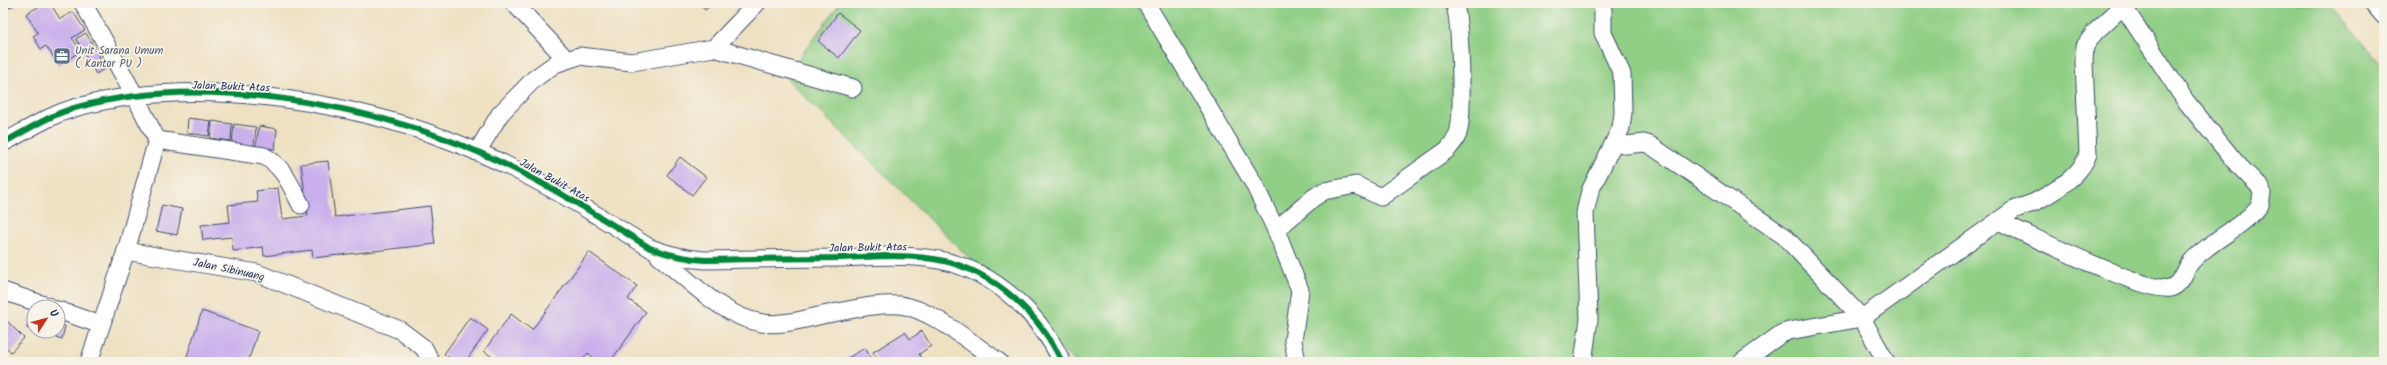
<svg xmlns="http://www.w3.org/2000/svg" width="2387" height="365" viewBox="0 0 2387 365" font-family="Kalam,sans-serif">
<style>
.grass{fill:#90cf85;stroke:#567f72}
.building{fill:#c9b0ec}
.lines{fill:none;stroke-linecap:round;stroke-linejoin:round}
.minor-casing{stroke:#3b4a6d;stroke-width:19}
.minor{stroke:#fff;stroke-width:17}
.cycleway-casing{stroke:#f7f3e8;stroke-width:8}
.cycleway{stroke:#00873e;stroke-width:6}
.labels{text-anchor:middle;stroke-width:3.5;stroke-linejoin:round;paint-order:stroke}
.service-label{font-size:11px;fill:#4e5e75;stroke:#f7f3e8;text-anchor:start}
.street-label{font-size:11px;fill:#1b2f5e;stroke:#f7f3e8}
</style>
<rect width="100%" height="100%" fill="#f7f3e8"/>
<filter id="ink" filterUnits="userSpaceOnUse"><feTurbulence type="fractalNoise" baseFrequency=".025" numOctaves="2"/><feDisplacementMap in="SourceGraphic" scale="8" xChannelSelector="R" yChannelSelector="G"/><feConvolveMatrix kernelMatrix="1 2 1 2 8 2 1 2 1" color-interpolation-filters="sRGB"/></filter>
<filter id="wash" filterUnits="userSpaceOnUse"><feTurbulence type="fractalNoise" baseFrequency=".012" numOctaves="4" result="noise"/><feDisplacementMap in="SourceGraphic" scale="16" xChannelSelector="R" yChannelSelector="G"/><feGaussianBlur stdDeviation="0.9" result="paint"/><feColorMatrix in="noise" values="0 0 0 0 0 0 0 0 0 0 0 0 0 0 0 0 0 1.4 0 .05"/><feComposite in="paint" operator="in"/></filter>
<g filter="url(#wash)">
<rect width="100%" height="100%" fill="#eee1c2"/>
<polygon class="grass" points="840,3 2330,3 2384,68 2384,362 1075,362 785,77"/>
<g id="blocks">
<g class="building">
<polygon points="3,3 17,3 3,12"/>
<polygon points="45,3 50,3 60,19 73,12 85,30 72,38 81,51 59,65 46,46 41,49 33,36 38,33 26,14"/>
<polygon points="699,3 714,3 705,10"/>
<polygon points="838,13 860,30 839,58 818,41"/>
<polygon points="86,33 106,68 96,74 76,39"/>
<polygon points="188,118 211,121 209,136 187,133"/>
<polygon points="212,121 232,124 231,141 210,138"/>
<polygon points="234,124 256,127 254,146 232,144"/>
<polygon points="259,126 277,129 275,149 256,147"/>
<polygon points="680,157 706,177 692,195 667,175"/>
<polygon points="328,161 335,217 430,206 435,244 313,258 312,250 264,256 263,247 233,251 232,237 203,240 201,225 230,222 228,205 258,202 256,191 278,188 282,219 308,216 301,164"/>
<polygon points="162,205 182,209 177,235 156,231"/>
<polygon points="589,252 637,286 628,299 646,312 610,362 599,362 588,353 581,362 499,362 484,351 511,314 532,330"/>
<polygon points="202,311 258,331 248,362 185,362"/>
<polygon points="31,315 34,316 34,330 27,328"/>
<polygon points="3,317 24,338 11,352 3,344"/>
<polygon points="470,317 488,330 465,362 456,362 444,354"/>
<polygon points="58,324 65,326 62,339 38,331 58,331"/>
<polygon points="922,331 931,346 919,354 924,362 879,362 873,352 905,332 910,339"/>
<polygon points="865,348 873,362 841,362"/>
</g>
</g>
</g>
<g filter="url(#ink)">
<use href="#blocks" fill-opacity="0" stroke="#3b4a6d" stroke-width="1"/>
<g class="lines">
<defs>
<g id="minor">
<polyline points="83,3 135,96 157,140 126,251"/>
<polyline points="514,3 566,59"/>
<polyline points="1146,3 1254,184 1276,230 1300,290 1293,341 1297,362"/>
<polyline points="2373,3 2384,16"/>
<polyline points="714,48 853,88"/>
<path d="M157,140l107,16c20,11 27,30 37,49"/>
<polyline points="1615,141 1626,145 1644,143 1650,145 1784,236 1862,318 1886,362"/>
<path d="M3,143c24,-13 48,-29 75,-36 123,-33 284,-5 400,45 60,26 116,61 172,96 19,7 35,11 55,12 44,-1 89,-2 133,-2 29,-1 59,-4 88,0 60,6 111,51 136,104"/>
<polyline points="477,152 500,114 534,79 555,64 579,56 632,62 714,48 757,3"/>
<path d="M1998,221c27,12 150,73 172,67 13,-3 14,-19 22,-27 19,-21 50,-33 68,-56l2,-12 -1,-5 -24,-24 -52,-64 -64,-97"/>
<path d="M1276,230l37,-32 11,-7 32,-6 25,12 66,-47c5,-6 11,-12 12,-21 4,-19 2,-110 -5,-126"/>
<path d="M659,256c30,24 64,61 103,67 21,3 45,-5 66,-9 23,-4 48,-11 72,-9 32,4 72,39 99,57"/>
<polyline points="3,291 50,307"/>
<polyline points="58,310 101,325"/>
<polyline points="89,362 126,251 257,273 400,330 424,348 431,362"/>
<polyline points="1583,362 1589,319 1585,213 1590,191 1621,128 1623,113 1622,74 1603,33 1603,10 1601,3"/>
<path d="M1742,362l39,-28 8,-3 73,-13 150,-107c7,-4 16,-6 23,-9 19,-10 47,-27 53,-48l-4,-92 1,-16 10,-14 28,-26"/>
</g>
</defs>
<use href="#minor" class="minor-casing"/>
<use href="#minor" class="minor"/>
<defs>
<path id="cycleway" d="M3,143c24,-13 48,-29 75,-36 123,-33 284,-5 400,45 60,26 116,61 172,96 19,7 35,11 55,12 44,-1 89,-2 133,-2 29,-1 59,-4 88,0 60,6 111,51 136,104"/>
</defs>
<use href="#cycleway" class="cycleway-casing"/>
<use href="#cycleway" class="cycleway"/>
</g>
</g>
<defs>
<symbol id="office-square" viewBox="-11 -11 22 22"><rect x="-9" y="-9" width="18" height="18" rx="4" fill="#5c6f8a" stroke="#f7f3e8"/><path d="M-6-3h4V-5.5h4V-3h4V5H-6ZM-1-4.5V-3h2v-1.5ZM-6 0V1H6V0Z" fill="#fff"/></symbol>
</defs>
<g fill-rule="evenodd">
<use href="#office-square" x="52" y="46" width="20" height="20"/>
</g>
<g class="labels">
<g class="service-label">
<text x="75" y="54">Unit Sarana Umum<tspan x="75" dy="13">( Kantor PU )</tspan></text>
</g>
<g class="street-label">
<text transform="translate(231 86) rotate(2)" y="4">Jalan Bukit Atas</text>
<text transform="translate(555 180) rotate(29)" y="4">Jalan Bukit Atas</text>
<text transform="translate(868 247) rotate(-1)" y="4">Jalan Bukit Atas</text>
<text transform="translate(229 269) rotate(12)" y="4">Jalan Sibinuang</text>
</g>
</g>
<rect width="2387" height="365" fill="none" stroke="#f7f3e8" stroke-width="16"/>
<g transform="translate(46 319) rotate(54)"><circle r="19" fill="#f7f3e8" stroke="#9fa5b1"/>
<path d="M0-3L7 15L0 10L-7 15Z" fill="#c8321e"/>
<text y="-6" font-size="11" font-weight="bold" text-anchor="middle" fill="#1b2f5e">U</text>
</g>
</svg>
